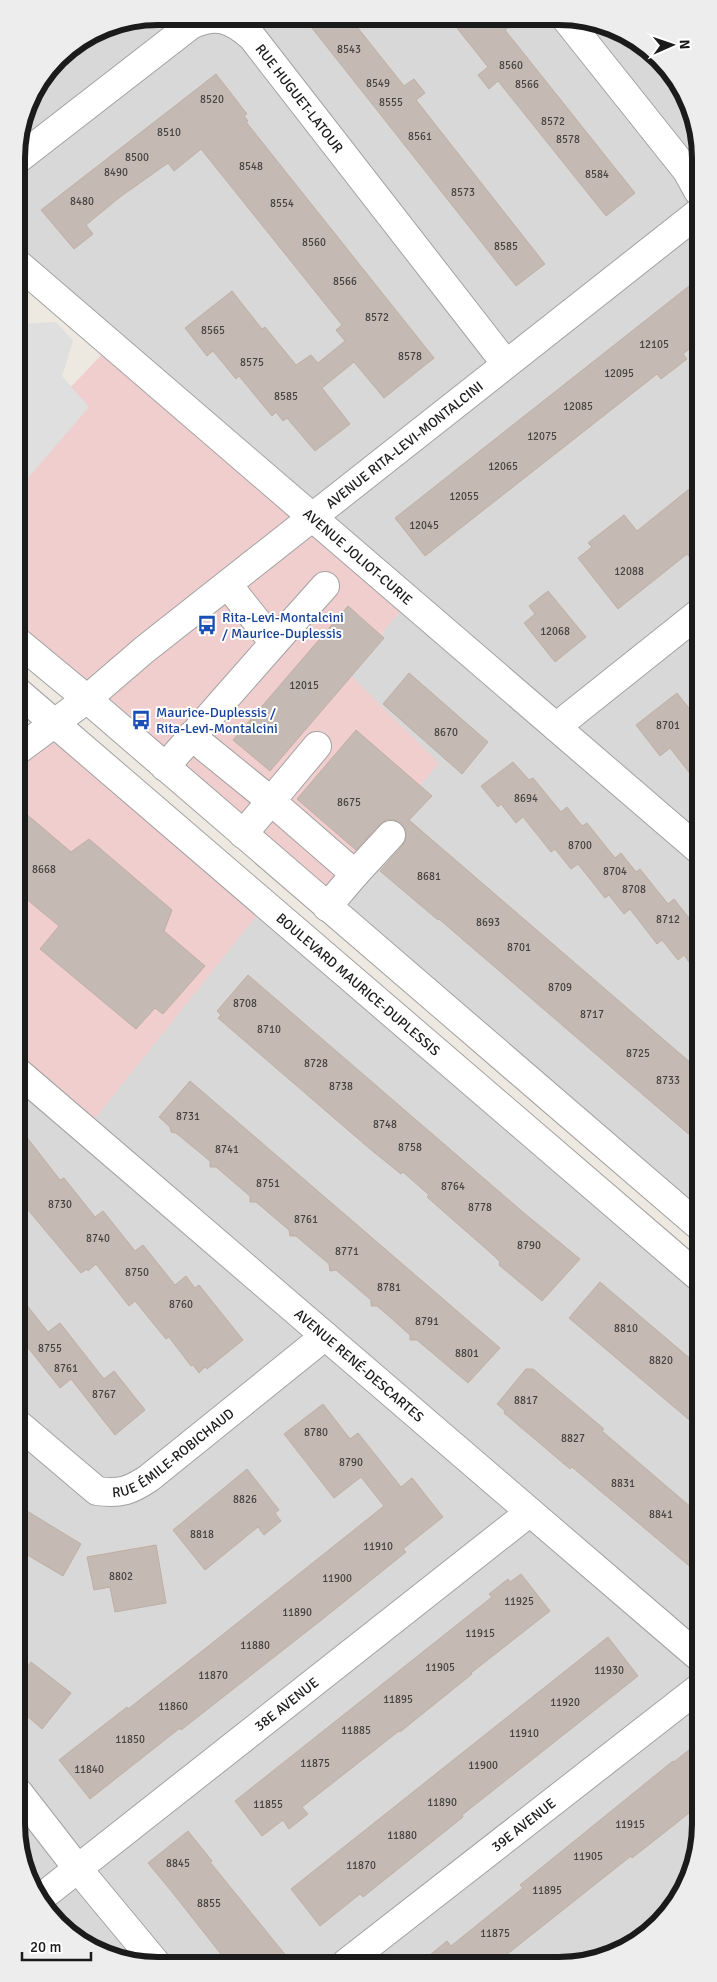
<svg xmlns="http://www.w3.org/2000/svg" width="717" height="1982" viewBox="0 0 717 1982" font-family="Signika,sans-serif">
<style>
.residential{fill:#d9d8d8}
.commercial{fill:#f0cece}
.parking{fill:#dfdfdf}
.building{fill:#c5bab3;stroke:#bfaea2}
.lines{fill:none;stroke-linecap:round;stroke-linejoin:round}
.minor-casing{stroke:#a2a2a2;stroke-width:30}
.minor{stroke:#fff;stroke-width:28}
.labels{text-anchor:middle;stroke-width:4;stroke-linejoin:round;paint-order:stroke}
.number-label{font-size:11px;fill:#464341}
.street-label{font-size:14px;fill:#1b1b1b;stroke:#fff}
.transit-label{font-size:14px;fill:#164399;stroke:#fff;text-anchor:start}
.rim{fill:none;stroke:#1b1b1b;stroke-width:6}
</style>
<rect width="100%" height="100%" fill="#ede8e0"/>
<g class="residential">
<polygon points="158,16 587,19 659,58 698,130 700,1227 321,902 349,674 409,600 17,262 17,149 31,96 64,52 104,27"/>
<polygon points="265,905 700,1278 700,1833 690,1878 666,1917 630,1947 587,1963 131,1963 58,1924 19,1852 18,1072"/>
</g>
<g class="commercial">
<polygon points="112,344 409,600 349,674 439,763 321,902 17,641 17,443"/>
<polygon points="55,723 265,905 86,1130 18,1072 17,751"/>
</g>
<polygon class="parking" points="56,322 73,341 62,376 89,407 17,491 17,332 23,324"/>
<g class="building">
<polygon points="325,17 350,18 404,86 414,79 425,93 416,100 545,264 516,286 312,28"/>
<polygon points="449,18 519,19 505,30 635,193 606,216 498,81 489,89 478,75 488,67"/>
<polygon points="216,74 247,114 244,116 248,121 246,122 434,358 384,398 354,362 322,388 350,424 315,451 287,418 283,421 276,412 272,416 239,376 236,379 213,351 207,356 185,328 232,291 262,329 265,327 296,365 311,355 318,363 345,341 336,330 342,325 201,149 174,171 168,163 120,197 86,225 93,234 74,249 41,210"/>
<polygon points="698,279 698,342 683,354 687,359 661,379 657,374 425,556 395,518"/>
<polygon points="698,482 699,568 687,554 618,609 578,558 592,547 588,543 624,515 637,531"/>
<polygon points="548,591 586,637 555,662 524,623 535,614 529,606"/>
<polygon points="348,606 384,638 270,771 233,740"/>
<polygon points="409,673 488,742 462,774 383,704"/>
<polygon points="677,693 699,721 699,785 670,748 660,756 636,725"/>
<polygon points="356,730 432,796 409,820 699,1070 699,1143 439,919 438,920 380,871 402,846 406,839 406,830 401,823 394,820 386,820 380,824 356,850 297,799"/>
<polygon points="513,762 529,780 533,778 561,812 567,807 582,826 587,823 615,858 621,853 636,872 640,869 668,904 674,899 689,918 699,909 699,976 684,955 678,960 662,940 657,944 630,909 624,914 609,895 605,898 578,864 571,869 555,849 551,852 523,817 516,823 501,804 498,807 481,786"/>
<polygon points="18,807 71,852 89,839 172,910 164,931 205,966 163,1014 155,1008 136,1029 40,949 59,926 18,892"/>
<polygon points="248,975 524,1213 580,1259 542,1301 499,1265 500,1262 492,1254 427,1197 429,1195 403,1172 401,1174 370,1149 218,1018 221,1015 217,1011"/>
<polygon points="190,1081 500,1348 468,1383 417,1340 410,1340 410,1335 391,1318 377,1306 371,1306 371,1300 336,1270 330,1271 329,1264 296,1236 290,1236 289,1230 256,1202 250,1202 250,1196 216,1167 210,1167 210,1161 176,1133 171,1132 170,1127 159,1117"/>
<polygon points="18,1126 60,1180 64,1178 95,1217 103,1211 135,1251 143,1245 175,1285 186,1276 195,1288 199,1285 243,1340 207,1369 205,1367 199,1373 193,1365 191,1366 169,1337 166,1339 135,1301 129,1306 96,1264 88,1271 87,1269 81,1273 18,1198"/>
<polygon points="600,1282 700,1367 700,1429 569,1318"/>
<polygon points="18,1294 48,1332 60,1323 104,1379 114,1371 145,1410 115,1435 71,1379 60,1388 18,1335"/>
<polygon points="526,1369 533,1369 604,1429 602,1431 700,1515 700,1575 572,1467 570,1469 504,1413 505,1411 497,1404"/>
<polygon points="323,1404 350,1439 358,1433 401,1487 412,1478 443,1517 403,1549 406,1552 324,1618 181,1730 180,1728 90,1799 59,1760 127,1707 128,1709 211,1644 384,1506 361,1477 334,1498 284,1434"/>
<polygon points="247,1469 279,1510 275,1513 281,1521 264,1535 258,1527 205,1570 173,1530"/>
<polygon points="19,1506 81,1544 63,1576 19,1550"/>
<polygon points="156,1545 166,1603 115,1612 110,1587 94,1590 87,1557"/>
<polygon points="521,1574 550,1611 471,1673 472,1674 400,1732 399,1731 302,1807 308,1814 289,1829 283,1820 262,1836 235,1801 492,1597 489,1594 508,1579 510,1582"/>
<polygon points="608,1637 638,1676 462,1815 463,1817 363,1897 360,1894 320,1926 291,1889"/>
<polygon points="31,1662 71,1693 42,1729 19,1709 19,1677"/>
<polygon points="700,1741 700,1804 674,1825 632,1858 631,1856 496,1963 420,1963 447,1941 451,1946 523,1888 520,1885 673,1761 674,1762"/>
<polygon points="188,1831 212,1861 210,1862 292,1963 228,1963 172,1892 148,1863"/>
</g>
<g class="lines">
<defs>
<g id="minor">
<polyline points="566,19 687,171 698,191"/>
<path id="s1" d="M17,160l174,-135c26,-12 40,-6 61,12l254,327"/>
<path id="s2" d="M17,263l682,587"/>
<polyline points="17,641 87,699 700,1227"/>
<polyline points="274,643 325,586"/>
<path id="s3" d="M17,691l683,587"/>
<polyline points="556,727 699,613"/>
<polyline points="191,736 271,801 317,746"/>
<path id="s4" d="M17,751l70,-52 57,-49 554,-437"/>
<polyline points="165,767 274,643 228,585"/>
<polyline points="243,834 271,801 355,874 327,907"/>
<polyline points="355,874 391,835"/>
<path id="s5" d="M18,1072l682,586"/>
<path id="s6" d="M18,1424l79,67c23,3 33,0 52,-13l176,-142"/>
<polyline points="19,1793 78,1869 156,1963"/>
<path id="s7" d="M43,1896l487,-384"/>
<path id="s8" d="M346,1963l354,-276"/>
</g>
</defs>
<use href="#minor" class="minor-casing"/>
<use href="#minor" class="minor"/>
</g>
<defs>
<symbol id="bus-bare" viewBox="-9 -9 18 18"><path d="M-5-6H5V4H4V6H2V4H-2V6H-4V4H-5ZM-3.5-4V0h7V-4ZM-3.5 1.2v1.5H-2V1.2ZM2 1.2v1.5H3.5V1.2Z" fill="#1a4fb4" stroke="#fff" stroke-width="2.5" paint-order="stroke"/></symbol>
</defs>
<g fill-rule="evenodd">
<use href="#bus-bare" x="193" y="611" width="28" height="28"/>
<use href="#bus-bare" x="127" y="706" width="28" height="28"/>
</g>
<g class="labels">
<g class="number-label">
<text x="349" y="53">8543</text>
<text x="511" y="69">8560</text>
<text x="378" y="87">8549</text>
<text x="527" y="88">8566</text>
<text x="212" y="103">8520</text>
<text x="391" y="106">8555</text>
<text x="553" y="125">8572</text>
<text x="169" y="136">8510</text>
<text x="420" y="140">8561</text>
<text x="568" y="143">8578</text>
<text x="137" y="161">8500</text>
<text x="251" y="170">8548</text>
<text x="116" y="176">8490</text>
<text x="597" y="178">8584</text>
<text x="463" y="196">8573</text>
<text x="82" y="205">8480</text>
<text x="282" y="207">8554</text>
<text x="314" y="246">8560</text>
<text x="506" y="250">8585</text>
<text x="345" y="285">8566</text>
<text x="377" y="321">8572</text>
<text x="213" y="334">8565</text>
<text x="654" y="348">12105</text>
<text x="410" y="360">8578</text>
<text x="252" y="366">8575</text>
<text x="619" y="377">12095</text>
<text x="286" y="400">8585</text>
<text x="578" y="410">12085</text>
<text x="542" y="440">12075</text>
<text x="503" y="470">12065</text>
<text x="464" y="500">12055</text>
<text x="424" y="529">12045</text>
<text x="629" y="575">12088</text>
<text x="555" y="635">12068</text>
<text x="304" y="689">12015</text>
<text x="668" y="729">8701</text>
<text x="446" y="736">8670</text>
<text x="526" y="802">8694</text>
<text x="349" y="806">8675</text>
<text x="580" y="849">8700</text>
<text x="44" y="873">8668</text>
<text x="615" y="875">8704</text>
<text x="429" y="880">8681</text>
<text x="634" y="893">8708</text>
<text x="668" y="923">8712</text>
<text x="488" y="926">8693</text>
<text x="519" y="951">8701</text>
<text x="560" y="991">8709</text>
<text x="245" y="1007">8708</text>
<text x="592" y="1018">8717</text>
<text x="269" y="1033">8710</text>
<text x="638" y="1057">8725</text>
<text x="316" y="1067">8728</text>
<text x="668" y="1084">8733</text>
<text x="341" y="1090">8738</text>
<text x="188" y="1120">8731</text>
<text x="385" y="1128">8748</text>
<text x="410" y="1151">8758</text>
<text x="227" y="1153">8741</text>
<text x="268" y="1187">8751</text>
<text x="453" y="1190">8764</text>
<text x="60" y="1208">8730</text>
<text x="480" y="1211">8778</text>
<text x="306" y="1223">8761</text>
<text x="98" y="1242">8740</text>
<text x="529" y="1249">8790</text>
<text x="347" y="1255">8771</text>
<text x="137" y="1276">8750</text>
<text x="389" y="1291">8781</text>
<text x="181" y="1308">8760</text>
<text x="427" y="1325">8791</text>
<text x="626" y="1332">8810</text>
<text x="50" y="1352">8755</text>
<text x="467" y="1357">8801</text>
<text x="661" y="1364">8820</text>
<text x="66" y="1372">8761</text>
<text x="104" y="1398">8767</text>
<text x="526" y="1404">8817</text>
<text x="316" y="1436">8780</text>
<text x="573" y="1442">8827</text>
<text x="351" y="1466">8790</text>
<text x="623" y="1487">8831</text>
<text x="245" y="1503">8826</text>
<text x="661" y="1518">8841</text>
<text x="202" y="1538">8818</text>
<text x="378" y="1550">11910</text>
<text x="121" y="1580">8802</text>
<text x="337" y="1582">11900</text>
<text x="519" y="1605">11925</text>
<text x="297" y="1616">11890</text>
<text x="480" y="1637">11915</text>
<text x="255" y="1649">11880</text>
<text x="440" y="1671">11905</text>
<text x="609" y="1674">11930</text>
<text x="213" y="1679">11870</text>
<text x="398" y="1703">11895</text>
<text x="565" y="1706">11920</text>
<text x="173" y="1710">11860</text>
<text x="356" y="1734">11885</text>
<text x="524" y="1737">11910</text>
<text x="130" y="1743">11850</text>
<text x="315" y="1767">11875</text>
<text x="483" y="1769">11900</text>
<text x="89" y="1773">11840</text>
<text x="442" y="1806">11890</text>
<text x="268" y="1808">11855</text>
<text x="630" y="1828">11915</text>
<text x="402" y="1839">11880</text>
<text x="588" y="1860">11905</text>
<text x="178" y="1867">8845</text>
<text x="361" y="1869">11870</text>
<text x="547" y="1894">11895</text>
<text x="209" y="1907">8855</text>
<text x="495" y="1937">11875</text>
</g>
<g class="street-label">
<text dy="5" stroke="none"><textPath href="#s1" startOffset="365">RUE HUGUET-LATOUR</textPath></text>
<text dy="5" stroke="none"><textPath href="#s4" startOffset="494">AVENUE RITA-LEVI-MONTALCINI</textPath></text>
<text dy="5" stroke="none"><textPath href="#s2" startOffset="450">AVENUE JOLIOT-CURIE</textPath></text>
<text dy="5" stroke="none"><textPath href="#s3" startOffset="450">BOULEVARD MAURICE-DUPLESSIS</textPath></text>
<text dy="5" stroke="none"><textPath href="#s5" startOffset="450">AVENUE RENÉ-DESCARTES</textPath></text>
<text dy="5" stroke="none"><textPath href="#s6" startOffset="192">RUE ÉMILE-ROBICHAUD</textPath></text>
<text dy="5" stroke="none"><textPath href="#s7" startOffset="310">38E AVENUE</textPath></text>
<text dy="5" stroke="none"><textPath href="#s8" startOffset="225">39E AVENUE</textPath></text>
</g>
<g class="transit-label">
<text x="222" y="622">Rita-Levi-Montalcini<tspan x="222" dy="16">/ Maurice-Duplessis</tspan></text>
<text x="156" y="717">Maurice-Duplessis /<tspan x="156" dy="16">Rita-Levi-Montalcini</tspan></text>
</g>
</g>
<path d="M0 0H717V1982H0ZM158 25H559A133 133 0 0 1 692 158V1824A133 133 0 0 1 559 1957H158A133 133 0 0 1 25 1824V158A133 133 0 0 1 158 25Z" fill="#ededed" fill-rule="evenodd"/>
<path class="rim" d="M158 25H559A133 133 0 0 1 692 158V1824A133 133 0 0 1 559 1957H158A133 133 0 0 1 25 1824V158A133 133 0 0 1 158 25Z"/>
<g transform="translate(672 45) rotate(88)" stroke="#ffffff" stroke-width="4" paint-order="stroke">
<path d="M0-4L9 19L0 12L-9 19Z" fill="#1b1b1b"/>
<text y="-8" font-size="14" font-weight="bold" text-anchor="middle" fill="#1b1b1b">N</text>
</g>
<path d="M22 1952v8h69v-8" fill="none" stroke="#1b1b1b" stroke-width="2.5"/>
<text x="30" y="1952" font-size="15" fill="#1b1b1b" stroke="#ffffff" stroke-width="4" paint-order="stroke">20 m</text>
</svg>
